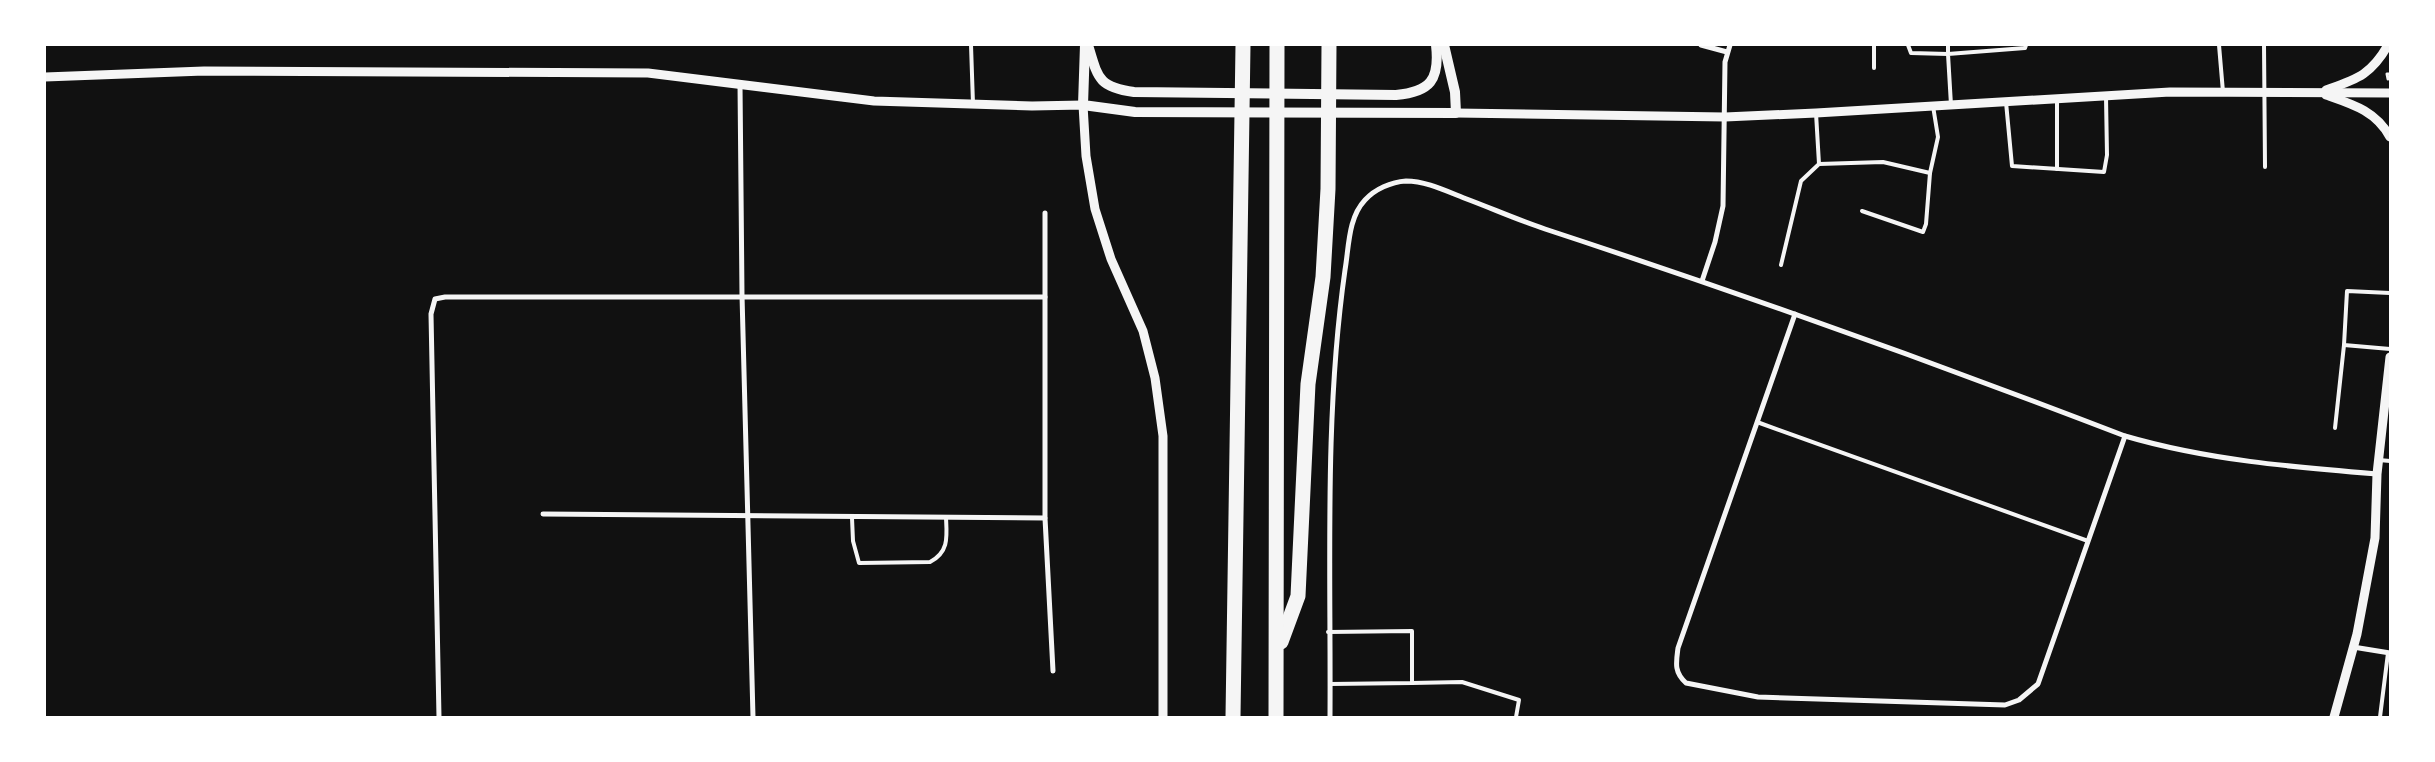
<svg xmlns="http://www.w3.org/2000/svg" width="2435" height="762" viewBox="0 0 2435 762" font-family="'Alegreya Sans',sans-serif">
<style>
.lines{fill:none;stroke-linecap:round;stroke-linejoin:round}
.path{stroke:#f5f5f5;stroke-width:3}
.service{stroke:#f5f5f5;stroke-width:4}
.minor{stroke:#f5f5f5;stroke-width:5}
.tertiary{stroke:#f5f5f5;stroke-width:9}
.secondary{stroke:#f5f5f5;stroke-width:10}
.motorway{stroke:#f5f5f5;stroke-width:15}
</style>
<rect width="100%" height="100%" fill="#111"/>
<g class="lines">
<polyline class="path" points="2388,79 2387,74 2390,74"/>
<g class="service">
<polyline points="971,45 973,104"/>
<polyline points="1874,45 1874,68"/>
<polyline points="1908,45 1911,53 1948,54 1948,45"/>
<polyline points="2219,45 2223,92"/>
<polyline points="2264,45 2265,167"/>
<polyline points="2057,99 2057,169"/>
<polyline points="2006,102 2012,166 2104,172 2107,155 2106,97"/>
<polyline points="1951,105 1948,54 2025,48 2026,45"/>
<polyline points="1816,113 1819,164"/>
<polyline points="1862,211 1923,232 1926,224 1930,173 1938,137 1933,106"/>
<polyline points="1781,265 1801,181 1819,164 1883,162 1930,173"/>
<polyline points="2390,293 2347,291 2344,345 2390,349"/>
<polyline points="1757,422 2088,541"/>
<polyline points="2335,428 2344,345"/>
<polyline points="2379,460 2390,461"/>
<path d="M852,518l1,23 6,22 71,-1c19,-10 17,-25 16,-44"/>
<polyline points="1328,632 1412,631 1412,683 1330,684"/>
<polyline points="1412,683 1462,682 1519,700 1516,717"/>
<polyline points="2380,717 2388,653"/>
</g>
<g class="minor">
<polyline points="1701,45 1727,52"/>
<polyline points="740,84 742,295 753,717"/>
<polyline points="1045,213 1045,518 1053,671"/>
<polyline points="1702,281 1715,242 1723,206 1725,62 1730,45"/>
<path d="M1795,314l-117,334c-2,15 -4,24 8,35l72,14 247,8 14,-5 19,-16 87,-248"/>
<polyline points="543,514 1045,518"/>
<polyline points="2353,647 2390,653"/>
<polyline points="439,717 431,314 435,299 445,297 1045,297"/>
<path d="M1330,717c1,-149 -6,-300 15,-447 4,-23 3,-52 20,-70 10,-11 26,-18 41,-19 20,0 40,10 58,17 27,10 54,22 81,31 195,64 388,133 580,207 82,24 167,31 252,38"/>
</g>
<g class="tertiary">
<polyline points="45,77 204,71 648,73 874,101 1032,106 1083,105 1086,156 1095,209 1111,259 1143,331 1155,378 1163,436 1163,717"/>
<path d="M2326,90c31,-11 45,-15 62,-45"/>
<path d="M2326,95c26,9 50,16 64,42"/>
<polyline points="1456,113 1725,117 1816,113 2170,92 2390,93"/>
<polyline points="2334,717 2357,634 2375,538 2377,474 2390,357"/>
</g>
<g class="secondary">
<polyline points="1085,45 1083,105 1135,112 1456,113 1455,92 1444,45"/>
<path d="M1088,45c10,33 10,42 46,47l262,3c34,-3 44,-15 40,-50"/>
</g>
<g class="motorway">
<polyline points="1281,642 1298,596 1308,384 1323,277 1328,189 1329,45"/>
<polyline points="1233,717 1243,45"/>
<polyline points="1276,717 1277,45"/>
</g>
</g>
<rect width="2435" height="762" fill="none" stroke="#ffffff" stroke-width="92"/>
</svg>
